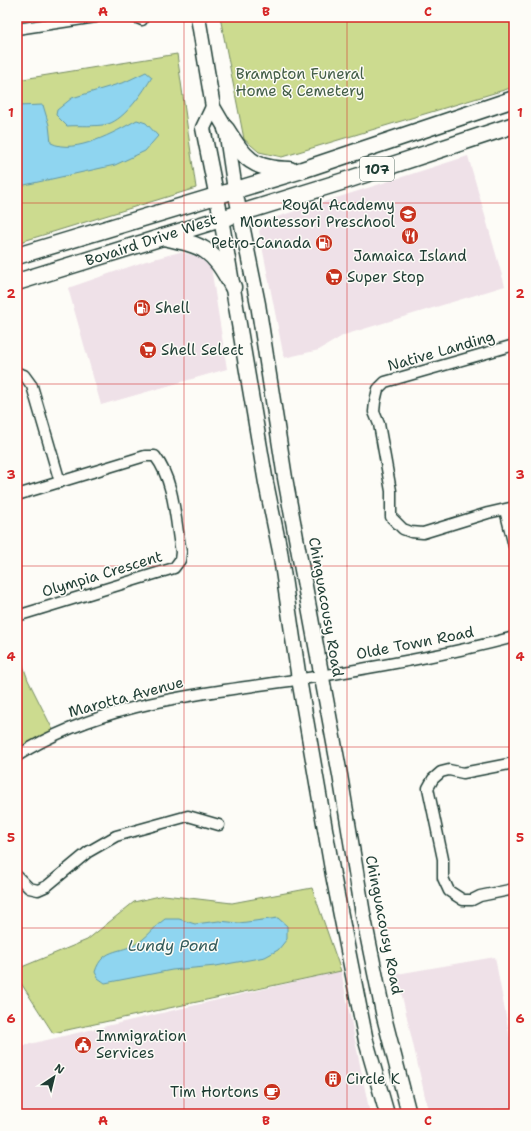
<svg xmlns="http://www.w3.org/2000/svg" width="531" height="1131" viewBox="0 0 531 1131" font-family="'Shantell Sans',sans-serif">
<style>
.built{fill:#efe1e8}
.green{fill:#ccdb8f;stroke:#768c62}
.water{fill:#8fd5f0;stroke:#6298a5}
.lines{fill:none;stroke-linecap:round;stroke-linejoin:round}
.minor-casing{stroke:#1f3d34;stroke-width:13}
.secondary-casing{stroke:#1f3d34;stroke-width:17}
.primary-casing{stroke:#1f3d34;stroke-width:19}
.minor{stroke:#fdfcf7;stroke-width:10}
.secondary{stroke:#fdfcf7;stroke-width:14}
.primary{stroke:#fdfcf7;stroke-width:16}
.grid{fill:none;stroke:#d62828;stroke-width:1;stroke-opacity:0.55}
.labels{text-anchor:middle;stroke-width:3;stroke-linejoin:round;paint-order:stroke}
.shield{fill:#fdfcf7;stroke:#62766e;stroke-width:1}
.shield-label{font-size:14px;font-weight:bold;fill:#1f3d34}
.park-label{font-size:15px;fill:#425d46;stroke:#fdfcf7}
.poi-label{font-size:15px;fill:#1f3d34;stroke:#fdfcf7;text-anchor:start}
.street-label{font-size:15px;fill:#1f3d34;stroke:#fdfcf7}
.water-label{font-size:16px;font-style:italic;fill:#355b5a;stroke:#fdfcf7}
.neatline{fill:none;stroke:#d62828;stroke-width:1.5}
.grid-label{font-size:13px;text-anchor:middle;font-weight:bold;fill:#d62828}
</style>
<rect width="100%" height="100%" fill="#fdfcf7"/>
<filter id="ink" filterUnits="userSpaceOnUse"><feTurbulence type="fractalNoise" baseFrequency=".025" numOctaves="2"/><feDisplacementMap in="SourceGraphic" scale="8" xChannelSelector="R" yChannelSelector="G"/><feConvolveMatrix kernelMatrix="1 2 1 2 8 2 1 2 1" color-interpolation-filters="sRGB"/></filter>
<g filter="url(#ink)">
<g class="built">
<polygon points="468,156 505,286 344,335 319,350 284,358 259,231 267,220"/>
<polygon points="180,252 197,256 211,267 227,369 101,405 68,288 146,261"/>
<polygon points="495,957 514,1060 514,1109 480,1110 464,1114 429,1114 397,974"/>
<polygon points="341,971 370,1114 17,1114 17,1047"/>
</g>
<g class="green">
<polygon points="220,17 514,17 514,87 282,157 259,152 244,139"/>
<polygon points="177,54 196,188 17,243 17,80"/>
<polygon points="17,648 28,680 53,730 17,751"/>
<polygon points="312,888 341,971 53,1033 17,977 17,969 87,940 134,902 164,895 232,903"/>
</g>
<g class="water">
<path d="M146,72l6,5c-8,14 -27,42 -44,47 -13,3 -28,1 -41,2l-11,-11 1,-5 15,-12 53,-16z"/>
<path d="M43,105l6,20 2,18c24,12 64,-11 86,-23l9,3 12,13 -13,15 -30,14 -95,21 -3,-2v-78z"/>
<path d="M278,918l9,8v13l-9,11 -13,7 -49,9 -44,4 -67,13 -7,-5 -3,-6c8,-27 29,-17 47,-32 8,-6 14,-15 23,-21h14l16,5 24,-3 20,2z"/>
</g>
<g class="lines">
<defs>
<g id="minor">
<polyline points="135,17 142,20"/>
<polyline points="17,29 96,17"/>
<polyline points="514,345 385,382 378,389 375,402 374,412 379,424 391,491 391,517 403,529 411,532 423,533 488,513 514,507"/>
<polyline points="17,373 24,375 32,386 60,482"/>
<path d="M17,495l128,-39h10c20,26 20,64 26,96l-1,8 -6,8 -157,48"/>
<polyline points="505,510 514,546"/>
<path d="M17,756c91,-58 200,-63 304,-80 65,-11 129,-22 193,-39"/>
<polyline points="514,763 463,773 449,770 441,772 433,779 428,788 443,859 443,878 449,891 463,900 472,900 480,896 514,889"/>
<polyline points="17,876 29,888 38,890 47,886 88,852 116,836 188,816 219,825"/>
</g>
<g id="secondary">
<polyline points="198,17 213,107 226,129 235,190 258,304 285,478 340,775 363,914 384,1017 409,1114"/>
<polyline points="213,107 203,128 221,218 266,483 280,551 299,679 333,875 366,1041 387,1114"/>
</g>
<g id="primary">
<path d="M226,129c19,30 26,40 64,41"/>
<path d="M163,237c42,9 49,11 70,50"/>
<polyline points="17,256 302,170 514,99"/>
<polyline points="17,282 344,181 514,125"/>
</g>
</defs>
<use href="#minor" class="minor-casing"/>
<use href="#secondary" class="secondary-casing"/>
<use href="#primary" class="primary-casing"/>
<use href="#minor" class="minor"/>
<use href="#secondary" class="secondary"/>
<use href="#primary" class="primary"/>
</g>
</g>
<path class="grid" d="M184,17v1097M347,17v1097M17,203h497M17,384h497M17,566h497M17,747h497M17,928h497"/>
<defs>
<symbol id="school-disc" viewBox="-11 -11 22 22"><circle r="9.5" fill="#c8321e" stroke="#fdfcf7"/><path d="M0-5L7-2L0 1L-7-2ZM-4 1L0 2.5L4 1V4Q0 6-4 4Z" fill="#fff"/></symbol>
<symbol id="restaurant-disc" viewBox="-11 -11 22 22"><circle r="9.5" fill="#c8321e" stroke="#fdfcf7"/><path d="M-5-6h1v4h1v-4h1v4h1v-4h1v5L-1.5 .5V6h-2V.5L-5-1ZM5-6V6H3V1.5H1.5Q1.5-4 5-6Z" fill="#fff"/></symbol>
<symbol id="fuel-disc" viewBox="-11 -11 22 22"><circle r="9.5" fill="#c8321e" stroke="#fdfcf7"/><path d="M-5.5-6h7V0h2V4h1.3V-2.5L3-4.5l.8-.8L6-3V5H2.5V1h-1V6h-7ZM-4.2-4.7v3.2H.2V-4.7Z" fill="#fff"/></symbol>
<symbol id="supermarket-disc" viewBox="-11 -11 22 22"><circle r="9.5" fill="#c8321e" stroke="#fdfcf7"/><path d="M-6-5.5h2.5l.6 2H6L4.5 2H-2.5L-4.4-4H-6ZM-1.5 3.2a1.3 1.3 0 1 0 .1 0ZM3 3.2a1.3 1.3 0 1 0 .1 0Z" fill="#fff"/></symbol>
<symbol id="civic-disc" viewBox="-11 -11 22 22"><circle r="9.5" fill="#c8321e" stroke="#fdfcf7"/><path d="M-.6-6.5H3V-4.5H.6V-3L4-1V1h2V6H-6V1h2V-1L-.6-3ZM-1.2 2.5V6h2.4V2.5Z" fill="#fff"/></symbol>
<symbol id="building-disc" viewBox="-11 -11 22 22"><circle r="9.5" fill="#c8321e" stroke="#fdfcf7"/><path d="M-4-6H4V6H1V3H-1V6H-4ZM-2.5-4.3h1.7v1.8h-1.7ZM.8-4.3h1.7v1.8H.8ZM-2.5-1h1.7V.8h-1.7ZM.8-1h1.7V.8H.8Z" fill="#fff"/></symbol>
<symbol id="cafe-disc" viewBox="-11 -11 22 22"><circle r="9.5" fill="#c8321e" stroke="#fdfcf7"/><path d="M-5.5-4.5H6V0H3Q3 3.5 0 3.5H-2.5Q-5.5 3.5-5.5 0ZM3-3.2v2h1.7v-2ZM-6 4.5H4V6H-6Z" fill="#fff"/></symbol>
</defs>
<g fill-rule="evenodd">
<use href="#school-disc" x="398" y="204" width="20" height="20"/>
<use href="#restaurant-disc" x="400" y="226" width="20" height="20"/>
<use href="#fuel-disc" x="314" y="233" width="20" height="20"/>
<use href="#supermarket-disc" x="324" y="267" width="20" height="20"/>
<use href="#fuel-disc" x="132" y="298" width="20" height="20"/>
<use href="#supermarket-disc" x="138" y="340" width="20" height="20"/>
<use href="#civic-disc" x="73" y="1035" width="20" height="20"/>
<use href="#building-disc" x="323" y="1069" width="20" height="20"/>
<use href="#cafe-disc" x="262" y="1082" width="20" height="20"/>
</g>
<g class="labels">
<rect class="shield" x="360" y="157" width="34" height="24" rx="3"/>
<g class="shield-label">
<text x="377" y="174">107</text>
</g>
<g class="park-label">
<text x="300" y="79">Brampton Funeral<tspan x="300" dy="17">Home &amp; Cemetery</tspan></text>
</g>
<g class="poi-label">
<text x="395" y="210" text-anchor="end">Royal Academy<tspan x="395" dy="17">Montessori Preschool</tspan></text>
<text x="311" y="248" text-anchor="end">Petro-Canada</text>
<text x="410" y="261" text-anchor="middle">Jamaica Island</text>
<text x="347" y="282">Super Stop</text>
<text x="155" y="313">Shell</text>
<text x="161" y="355">Shell Select</text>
<text x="96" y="1041">Immigration<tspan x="96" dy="17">Services</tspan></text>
<text x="346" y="1084">Circle K</text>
<text x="259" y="1097" text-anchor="end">Tim Hortons</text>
</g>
<g class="street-label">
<text transform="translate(151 240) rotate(-18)" y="5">Bovaird Drive West</text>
<text transform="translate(441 351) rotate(-16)" y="5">Native Landing</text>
<text transform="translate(102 574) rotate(-17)" y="5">Olympia Crescent</text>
<text transform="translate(326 607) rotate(80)" y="5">Chinguacousy Road</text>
<text transform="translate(415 643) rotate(-11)" y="5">Olde Town Road</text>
<text transform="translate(126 697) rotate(-15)" y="5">Marotta Avenue</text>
<text transform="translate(384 925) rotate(79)" y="5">Chinguacousy Road</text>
</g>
<g class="water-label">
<text x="173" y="951">Lundy Pond</text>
</g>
</g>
<rect width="531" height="1131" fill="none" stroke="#fdfcf7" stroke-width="44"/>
<g transform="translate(54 1077) rotate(35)" stroke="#fdfcf7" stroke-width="3" paint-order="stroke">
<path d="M0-3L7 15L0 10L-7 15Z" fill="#1f3d34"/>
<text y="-6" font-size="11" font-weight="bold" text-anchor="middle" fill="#1f3d34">N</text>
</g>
<rect x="22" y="22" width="487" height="1087" class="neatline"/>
<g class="grid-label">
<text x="103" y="16">A</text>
<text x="266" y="16">B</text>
<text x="428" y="16">C</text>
<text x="11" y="117">1</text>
<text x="520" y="117">1</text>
<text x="11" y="298">2</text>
<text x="520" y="298">2</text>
<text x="11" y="479">3</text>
<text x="520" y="479">3</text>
<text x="11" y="661">4</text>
<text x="520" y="661">4</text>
<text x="11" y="842">5</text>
<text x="520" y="842">5</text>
<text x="11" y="1023">6</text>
<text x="520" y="1023">6</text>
<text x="103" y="1125">A</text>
<text x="266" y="1125">B</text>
<text x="428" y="1125">C</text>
</g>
</svg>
